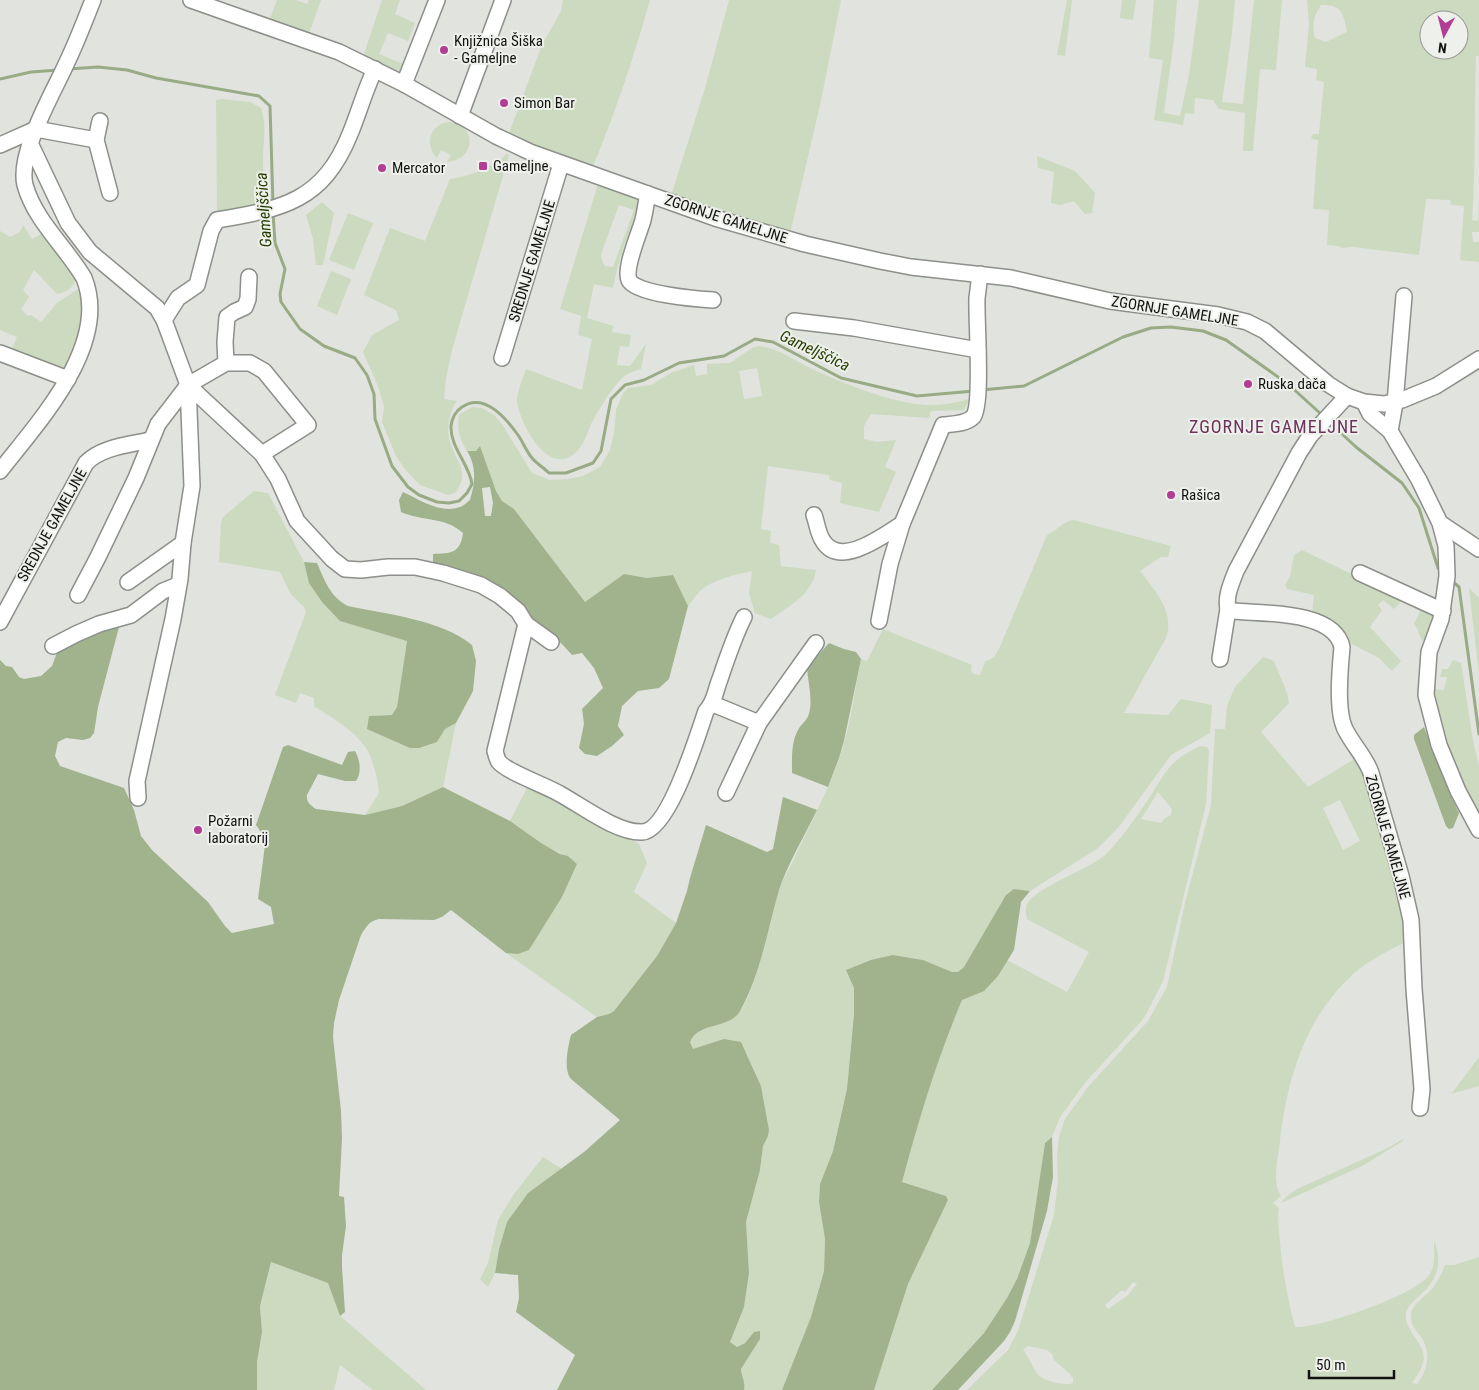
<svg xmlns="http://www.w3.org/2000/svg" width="1479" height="1390" viewBox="0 0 1479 1390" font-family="'Roboto Condensed',sans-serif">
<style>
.green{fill:#ccdabf;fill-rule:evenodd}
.forest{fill:#a0b38c;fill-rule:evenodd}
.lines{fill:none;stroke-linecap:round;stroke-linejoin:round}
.stream{stroke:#98ab84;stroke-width:3}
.minor-casing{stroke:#8c8f8a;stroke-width:18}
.minor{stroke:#fff;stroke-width:15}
.poi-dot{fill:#b23d94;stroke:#eef0eb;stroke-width:2}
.labels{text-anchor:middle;stroke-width:4;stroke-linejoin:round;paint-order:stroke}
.poi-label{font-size:15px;fill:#121311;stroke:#eef0eb;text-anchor:start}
.street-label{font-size:15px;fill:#121311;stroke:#eef0eb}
.water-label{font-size:16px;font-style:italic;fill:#273e00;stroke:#eef0eb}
.quarter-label{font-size:18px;letter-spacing:1px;fill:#6e335d;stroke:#eef0eb}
</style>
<rect width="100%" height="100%" fill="#e1e3de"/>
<g class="green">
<polygon points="277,0 296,0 307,4 309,0 321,0 309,34 270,19"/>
<polygon points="382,0 400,0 395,14 415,23 408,41 388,33 379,54 406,65 402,73 363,57"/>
<path d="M563,0h87c-16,57 -35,113 -58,169l-84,-33 34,-91 19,-34z"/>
<polygon points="729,0 841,0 820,105 790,234 671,196 705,88"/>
<polygon points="1067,0 1072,0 1065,56 1057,55"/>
<polygon points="1122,0 1136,0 1133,20 1120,18"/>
<polygon points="1154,0 1177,0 1174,39 1164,113 1180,116 1189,75 1199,0 1235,0 1232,33 1222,102 1243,104 1254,0 1282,0 1276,70 1260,69 1253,151 1243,151 1245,113 1219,109 1213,100 1195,98 1194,114 1185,113 1183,125 1154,120 1163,60 1149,58"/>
<path d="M1307,0h172v56h-3c-2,55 0,109 -4,164l6,1 1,-13v24h-7l1,10h6v20l-19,-2 4,-54 -13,-1 -1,-5 -24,-1 -7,56 -66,-8 -11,1 -3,-2 -12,-1 2,-35 -16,-1 5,-69 -7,-1 2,-5h6l5,-52 -8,-2 1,-11 -12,-2 4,-43zM1321,5c21,-1 23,10 26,27l-21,10 -11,-4c-4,-12 -1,-23 6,-33zM1429,20h30v30h-30z"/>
<path d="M222,99l28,3 11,6c5,15 3,31 2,46 0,17 1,34 1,51l-47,10 -1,-115z"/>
<path d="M448,122c29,1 29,38 -1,40l4,-7 -10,-5 -4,8c-13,-14 -7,-33 11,-36z"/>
<path d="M507,154l2,1 -57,195 -6,28 -2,21 13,2c-8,11 -11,28 -7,41 4,18 22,29 5,51l-7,2 -28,-10 -16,-17 -8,-12 -14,-34 2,-16 -6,-20 -15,-34 9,-17 27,-15 -3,-10 -32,-15 26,-67 35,13 25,-62c20,-3 42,-11 57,-25z"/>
<polygon points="1037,156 1075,171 1095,193 1092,213 1085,214 1074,201 1060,205 1051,203 1054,172 1038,168"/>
<path d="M598,184l40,14 4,4 -5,22 -7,9 -6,13 -7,23 -4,19 -19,-4 -7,34 26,8 -1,6 19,3 -2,12 -9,-1 -3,19 13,1 16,-22 -5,25c-5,2 -11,3 -15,6 -12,8 -28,36 -35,49 -4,10 -8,23 -17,30 -27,22 -54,-31 -57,-52 -1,-8 7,-26 9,-33l56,21 10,-51 -14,-4 3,-19 -21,-7zM619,205l15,5 -21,57 -8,-1 -3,-5 -1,-7z"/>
<polygon points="322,202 334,213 323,265 316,265 313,239 306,215"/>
<polygon points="348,213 373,223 354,270 329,260"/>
<path d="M23,225l9,14 9,-5 24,26 11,19c-3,9 -9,13 -19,15l-23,-24 -11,20 6,7 -8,12 7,7 3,-1 10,7 16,-19 24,-16 4,26 -18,60 -56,-22 6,-14 -17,-7v-99l10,6 10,-5z"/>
<polygon points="331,271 351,279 337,315 317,306"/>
<path d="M759,346c20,2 35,14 53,23 31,14 86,37 120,36 12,0 26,-3 38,-6l-6,11 -33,1 -2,7 -58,-4 -7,12v13l13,3 19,-2 -11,27 11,5 -17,40 -39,-9 2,-20 -12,-3 -1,-5 -61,-9 -7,63 10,2 -1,12 9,2 2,21 35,4c-4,25 -26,35 -45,49l-16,-6 -6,-20 3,-22c-17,4 -38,8 -51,19 -5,5 -9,11 -13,16l-16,-31 -25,3 -23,-4 -39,28 -71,-93 -12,-8 -6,-10 -16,-44 -4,4h-9c-8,-13 -10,-22 -8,-36l13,-8 10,1 12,7 8,9 30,49 18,7 18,-1 15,-3 17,-9 10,-17 4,-17 2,-23 7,-17 5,-5 23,-3 20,-12 23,-8 2,11 11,-2v-10l23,-1 22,-15zM757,368l5,28 -18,3 -5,-28z"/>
<path d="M254,491l14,2 36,69 6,21 30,38 67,19 -10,67 -5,8 -23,1 64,27 4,-1 8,-13 11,-6 -13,64 -41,19 -37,9 14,-22c-1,-13 -6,-35 -13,-45 -12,-18 -34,-30 -52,-42v-8l-14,-5 -4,10 -21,-8 31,-83 -2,-5 -14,-14 -10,-21 -61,-10 2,-39 2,-6z"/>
<path d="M1074,520l97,26 -3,11h-7l-21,14c15,20 35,40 26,67l-42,75 44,2 13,-16 31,6 -2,28 -39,22 -53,73 -20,20 -68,43 -16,-2 -50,78 -6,5h-6l-29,-12 -30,-5 -39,33v26l-7,75 -14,62 -13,33 -1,18 6,37 -1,32 -13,46 -29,73h-38c2,-8 -3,-14 -3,-21l19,-30 -6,-7 -9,11 -9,4 -6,-5 14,-35 5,-34 -3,-51 14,-52 3,-24 5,-10 1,-6 -8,-44 -15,-34 -53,-3 -3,-7c8,-19 41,-13 54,-37 18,-36 23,-77 35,-115 4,-11 10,-21 15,-31 15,-33 33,-66 45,-100 12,-32 15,-67 22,-100l6,2 16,-32 89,36 -1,6 3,3 6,1 5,-13 9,-5 5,-8 48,-114c11,-5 16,-14 27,-15z"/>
<polygon points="1302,550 1436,615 1428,643 1421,639 1417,628 1414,624 1420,611 1402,601 1394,609 1383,600 1378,605 1382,610 1370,627 1401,661 1392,671 1379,658 1352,644 1339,631 1312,614 1314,595 1287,589 1285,585 1290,576 1294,555"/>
<polygon points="1469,588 1479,598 1479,675"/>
<path d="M1263,657l11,4 13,32 2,10 -28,29 47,55 50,-30 25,71 25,113c-21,10 -45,22 -61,39 -43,42 -60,101 -67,160 -1,17 -9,40 1,56l-8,7 6,5 -1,7c2,40 7,74 17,112 23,2 124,-33 135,-53 6,-10 4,-24 4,-34 8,22 5,39 -14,55 -5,5 -12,10 -14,18 -3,19 22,30 17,50 -2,7 -7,14 -11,20l5,1c10,-12 14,-29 6,-44 -4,-7 -13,-14 -12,-24 0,-13 17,-20 23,-30 5,-6 8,-14 11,-21h9l25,-8v133h-512l41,-40 10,-19 36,-116 4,-35 -1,-23 2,-20 6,-18 23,-32 60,-66 19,-34 18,-84 26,-98 4,-76h10l2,-23 8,-19zM1340,800l20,41 -17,9 -20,-42zM1133,1282l4,2 -10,12 -19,13 -3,-4 17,-15 3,2zM1028,1346l19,4 5,4 2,6 15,13 4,5v5c-6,2 -10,1 -16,0 -27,-6 -20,-16 -34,-33z"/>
<polygon points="1453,660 1461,663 1473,741 1479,766 1479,824 1467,804 1431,702 1433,689 1444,690 1447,677 1440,677 1442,669 1448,669"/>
<path d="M1200,746l7,1 2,4 -3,53 -43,177 -19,37 -60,66 -24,33 -8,20 -7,6 -15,100 -13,36 -10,19 -23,35 -52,57h-58l34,-106 40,-84 -2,-4 -44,-14 17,-62 26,-80 17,-40 36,-24 9,-16 60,32 22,-40 -62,-33c-1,-5 -2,-11 0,-15 9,-17 61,-34 78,-49 14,-13 34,-42 45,-58 8,-13 15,-27 27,-37 7,-6 15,-10 23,-14zM1158,792l14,17 -1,6 -6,3 -4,5 -20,-4z"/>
<path d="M529,784l110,60 8,19 -13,29 42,31 -19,33 -43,55 -5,3 -12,3 -91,-64 12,1 11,-4 33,-53 15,-33c-10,-9 -23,-13 -35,-20 -11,-7 -21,-16 -32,-23z"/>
<polygon points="1479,1057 1479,1086 1451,1094 1453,1092"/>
<polygon points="1403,1139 1403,1141 1362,1166 1281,1203 1286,1197 1297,1189 1388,1148"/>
<polygon points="543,1157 562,1169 528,1193 507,1222 499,1249 495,1273 488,1287 480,1279 488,1263 498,1220 514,1194"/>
<polygon points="271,1262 328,1283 340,1316 426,1390 373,1390 340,1365 334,1390 257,1390 257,1362 262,1332 260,1306"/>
</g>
<g class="forest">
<path d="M480,446l16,45 6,10 12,8 71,93 39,-28 23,4 26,-3 15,31 -19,73 -10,9 -21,3 -16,15 -4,20 6,9 -12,11 -15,10 -12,-2 -6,-6 5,-24 -2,-15 21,-21 -9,-20 -12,-15 -10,2 -10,-11 -14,-11 -109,-68 -6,-2v-9c18,-1 27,0 30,-21 -19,-17 -39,-11 -62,-21l-2,-12 4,-8c17,8 38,22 57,15 4,-1 7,-5 10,-7 5,-17 7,-33 -3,-49h9zM490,487l3,16 -2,13h-6l-3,-28z"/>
<path d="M304,562l13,1c8,18 13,34 31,43 38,8 94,14 124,39l4,16 -3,30 -17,32 -11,6 -8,13 -18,6h-9l-43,-19 2,-13 23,-1 5,-8 10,-66 -67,-20 -18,-19 -13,-19z"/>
<path d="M117,624l2,3 -21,80 -4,26 -4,5 -7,2 -17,-2 -8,4 -3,14 5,10 64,22 10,22 7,26 11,14 56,52 17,24 7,7 42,-9 -3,-17 -13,-8 7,-54 -4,-13 -5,-7 27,-78 5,-2 54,20 6,-13 7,-1c5,9 7,21 1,30h-11l-27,-7 -11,21c-1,7 3,10 9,14l49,6 37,-9 41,-19 67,34 31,22 19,11 8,2 9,8 -15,33 -33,53 -11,4 -12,-1 -55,-43 -9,7 -8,3 -55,-1c-10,2 -13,8 -18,16l-22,65 -5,23 -1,14 8,74 1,28 -3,57 5,1 2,29 -4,29v12l3,45 -5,4 -12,-33 -57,-21 -11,44 2,26 -5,30v28h-257v-730l6,6 6,1 7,10 5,2 17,-3 11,-10 6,-16z"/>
<path d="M829,643l15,6 12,3 5,7 -17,82 -5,17 -11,29 -36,-14c0,-13 -1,-31 6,-43 3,-6 8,-8 11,-16 4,-15 -1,-31 -2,-46z"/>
<polygon points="1424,727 1449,792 1459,813 1453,828 1449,829 1446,826 1414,739 1414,735"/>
<path d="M783,797l34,13c-12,25 -30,55 -38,80 -12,41 -18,84 -39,121 -10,18 -42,11 -50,31l3,7 31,-10 17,3 20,44 8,44 -1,6 -5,10 -3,24 -14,52 3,51 -5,34 -14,35 7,5 8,-4 9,-11 6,-1v8l-19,30c0,7 5,13 3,21h-187l18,-35 -59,-43 3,-14 -1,-23 -23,-2 4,-24 8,-27 21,-29 56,-41 36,-32 -49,-41c-8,-10 -3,-32 0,-44l26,-18 12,-3 5,-3 43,-55 19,-33 11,-32 3,-13 16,-53 61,27 6,-3z"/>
<path d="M1014,889l16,2 -9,11 -7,48 -16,26 -14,15 -22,9c-24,57 -42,115 -58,175l-2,7 44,14 2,4 -40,84 -34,106h-92l29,-73 13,-46 1,-32 -6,-37 1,-18 13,-33 14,-62 7,-75v-26l-8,-18 25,-10 22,-5 30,5 29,12h6l6,-5 42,-72z"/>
<polygon points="1052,1137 1053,1177 1047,1211 1015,1321 1010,1332 1004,1341 958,1390 932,1390 984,1333 1007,1298 1017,1279 1030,1243 1045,1143"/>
</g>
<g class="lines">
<g class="stream">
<polyline points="69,69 98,67 127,70 156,78 259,96 270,106 273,204"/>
<polyline points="0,79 31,72 58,70"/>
<path d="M273,213l2,30 10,26 -5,25 1,8 19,27 24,17 31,12 12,17 7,19 1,25 17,47 16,21 11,8 18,7 12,1 10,-2 8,-8 5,-9c-3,-20 -22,-37 -21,-58 1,-8 5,-15 11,-19 22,-15 44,11 56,28 5,7 8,16 14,23 5,6 12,10 17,15h17l27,-10 8,-12 10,-52 14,-14 19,-5 35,-17 45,-7 31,-17 18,3 68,36 76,18 57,-5"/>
<polyline points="982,390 1024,386 1123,337 1151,328 1171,327 1203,331 1226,340 1288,384 1322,415"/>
<polyline points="1328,421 1356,447 1402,483 1419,508 1438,568 1443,572"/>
<polyline points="1451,580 1459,587 1479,734"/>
</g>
<defs>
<g id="minor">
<polyline points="191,0 339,52 404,84 496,136 530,152 715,218 805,244 880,261 911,267 1011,278 1110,301 1218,315 1247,322 1265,331 1328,384 1347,396 1364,402 1384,404 1402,400 1436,386 1479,359"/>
<polyline points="404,84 437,0"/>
<polyline points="460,116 503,0"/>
<polyline points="100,121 96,140 110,193"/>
<polyline points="30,143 68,223 90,252 157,308 164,320 188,385 192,486 183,543 180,579 173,619 137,781 138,798"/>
<polyline points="0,145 36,129 96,140"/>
<path d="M648,194c-2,9 -3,18 -5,26 -4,14 -19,48 -14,60 6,14 68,19 84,20"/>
<path d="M164,320l14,-22 19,-13 14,-54 6,-11c66,-11 106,-19 133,-86 9,-22 15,-44 25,-65"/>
<polyline points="794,321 854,328 978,350"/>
<polyline points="0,353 68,379"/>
<polyline points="502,358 561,164"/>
<polyline points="226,363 225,342 227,317 234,312 245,307 248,299 249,277"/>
<polyline points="188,385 262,454 278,479 297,521 332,559 345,569 361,570 388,567 415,567 443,573 481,585 500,596 518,611 526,624 551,642"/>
<path d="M1347,396l-37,40 -11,17 -63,118c-4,11 -11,25 -8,38l6,2c28,3 100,-1 108,36 -2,22 -6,63 3,82 8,16 21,29 26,44l30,103 10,44 3,69 8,100 -2,19"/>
<polyline points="1364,402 1370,414 1390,431 1419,480 1440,523 1446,546 1447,576 1441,619 1429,652 1426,695 1439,745 1458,791 1479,830"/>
<polyline points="1390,431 1395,403 1404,296"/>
<path d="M0,471c38,-49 111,-126 84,-193 -18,-31 -49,-57 -59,-93 -8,-32 30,-95 43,-125 9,-19 17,-40 25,-60"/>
<path d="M814,515c3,8 4,19 9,26 17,28 61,-6 79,-17"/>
<polyline points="1440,523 1479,549"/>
<polyline points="1360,573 1443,611"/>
<polyline points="128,582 183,543"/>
<polyline points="78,595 98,557 136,478 158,424 188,385 226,363 250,363 264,371 308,425 262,454"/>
<path d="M879,621l11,-57 12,-40 41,-99c10,-1 23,-1 30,-8 10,-12 3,-98 4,-119 1,-8 2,-16 3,-24"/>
<path d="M0,622l86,-159c15,-16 43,-18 64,-23"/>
<path d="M526,624l-31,127c1,4 2,8 4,11 8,10 48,24 61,32 22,12 57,39 82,38 27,-1 56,-98 64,-121 9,-9 9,-20 14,-32 7,-21 14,-42 24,-62"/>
<polyline points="53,646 76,634 99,624 131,615 163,591 178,585"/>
<polyline points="1220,659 1228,609"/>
<polyline points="713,704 759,723 816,643"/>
<polyline points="726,793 759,723"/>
</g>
</defs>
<use href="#minor" class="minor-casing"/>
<use href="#minor" class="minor"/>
</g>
<g class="poi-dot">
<circle cx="444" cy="50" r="5"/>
<circle cx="504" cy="103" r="5"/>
<rect x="478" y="161" width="10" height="10" rx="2.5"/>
<circle cx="382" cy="168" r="5"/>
<circle cx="1248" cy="384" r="5"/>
<circle cx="1171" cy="495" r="5"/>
<circle cx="198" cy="830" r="5"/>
</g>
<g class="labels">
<g class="poi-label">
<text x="454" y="46">Knjižnica Šiška<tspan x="454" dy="17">- Gameljne</tspan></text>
<text x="514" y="108">Simon Bar</text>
<text x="493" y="171">Gameljne</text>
<text x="392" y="173">Mercator</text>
<text x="1258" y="389">Ruska dača</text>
<text x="1181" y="500">Rašica</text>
<text x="208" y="826">Požarni<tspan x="208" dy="17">laboratorij</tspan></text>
</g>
<g class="street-label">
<text transform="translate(726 219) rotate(18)" y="5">ZGORNJE GAMELJNE</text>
<text transform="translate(532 261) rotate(-73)" y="5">SREDNJE GAMELJNE</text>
<text transform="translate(1175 311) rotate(9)" y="5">ZGORNJE GAMELJNE</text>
<text transform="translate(52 525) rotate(-61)" y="5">SREDNJE GAMELJNE</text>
<text transform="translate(1388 837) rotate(74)" y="5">ZGORNJE GAMELJNE</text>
</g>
<g class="water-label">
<text transform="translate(263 210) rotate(-94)" y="6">Gameljščica</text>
<text transform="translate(815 350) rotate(25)" y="6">Gameljščica</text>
</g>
<g class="quarter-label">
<text x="1274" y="433">ZGORNJE GAMELJNE</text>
</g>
</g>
<g transform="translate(1444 35) rotate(187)"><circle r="24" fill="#eef0eb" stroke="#969894"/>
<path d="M0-4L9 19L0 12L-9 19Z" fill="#b23d94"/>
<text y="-8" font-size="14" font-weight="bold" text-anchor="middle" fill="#121311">N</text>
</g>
<path d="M1309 1370v8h85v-8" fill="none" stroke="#121311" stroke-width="2.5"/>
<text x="1316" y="1370" font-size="15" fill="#121311" stroke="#eef0eb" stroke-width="4" paint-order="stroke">50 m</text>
</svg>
